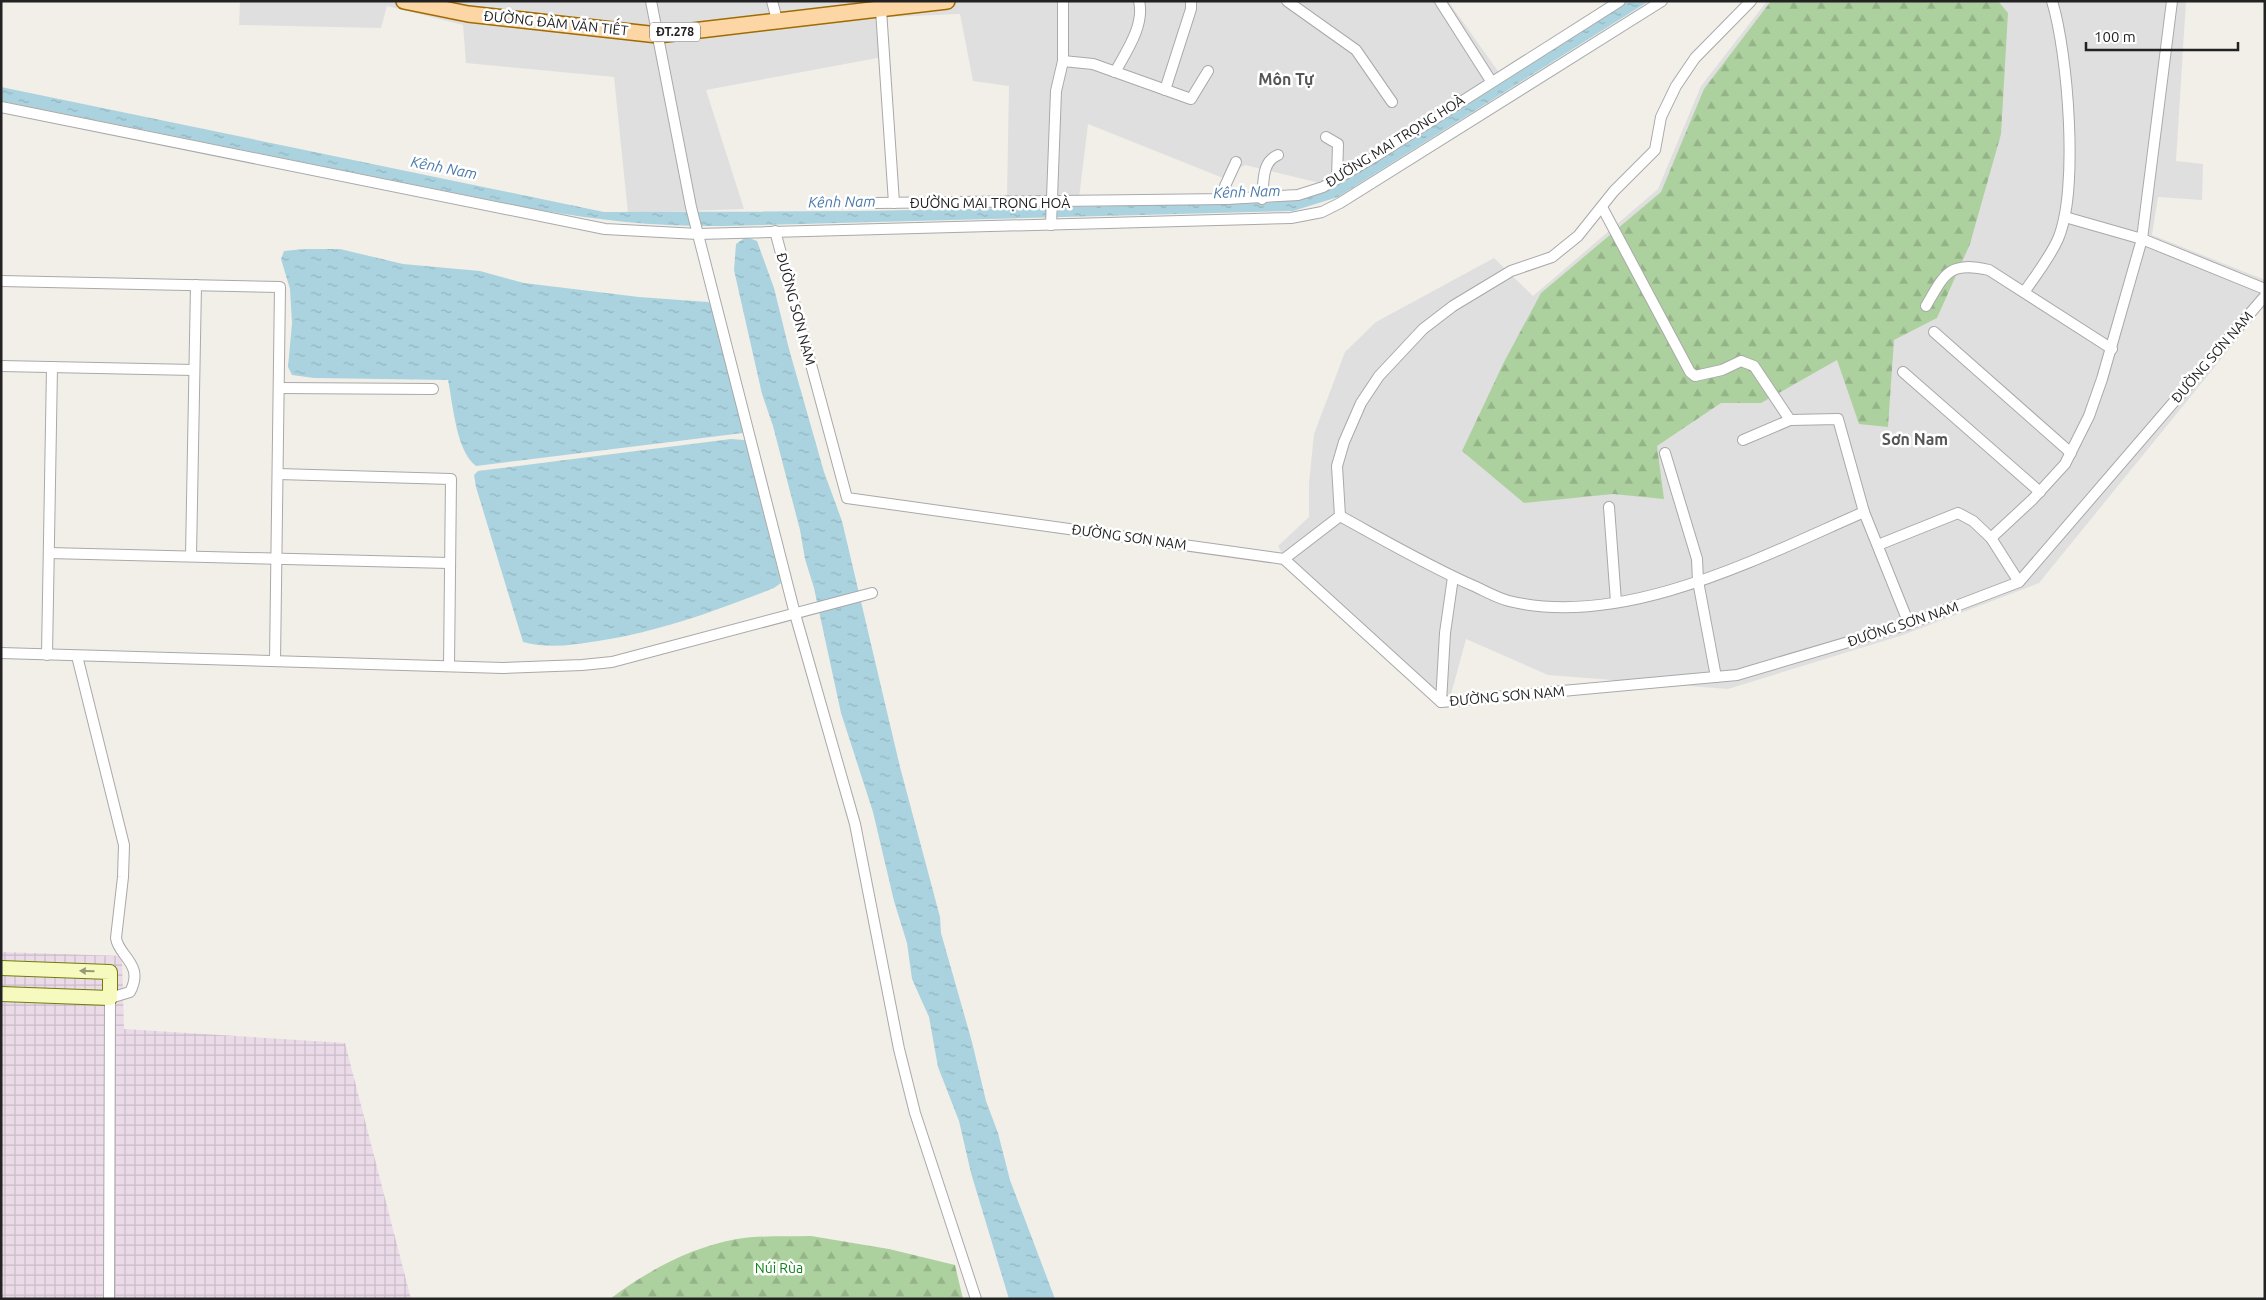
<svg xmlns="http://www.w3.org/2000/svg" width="2266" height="1300" viewBox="0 0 2266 1300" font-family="Ubuntu,sans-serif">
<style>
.residential{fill:#e0dfdf}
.industrial{fill:url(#industrial-grid)}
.forest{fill:url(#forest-firs)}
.water{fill:url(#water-ripples)}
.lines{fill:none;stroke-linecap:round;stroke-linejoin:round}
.street-casing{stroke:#a9a9a9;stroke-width:12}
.secondary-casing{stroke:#707d05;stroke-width:16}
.primary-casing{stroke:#a06b00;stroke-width:18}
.street{stroke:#fff;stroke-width:10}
.secondary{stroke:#f7fabf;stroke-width:14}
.primary{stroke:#fcd6a4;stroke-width:15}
.oneway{fill:#979978}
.labels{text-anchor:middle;stroke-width:5;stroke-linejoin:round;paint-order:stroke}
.shield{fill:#fff;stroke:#646464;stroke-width:1}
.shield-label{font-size:12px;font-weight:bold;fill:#222}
.street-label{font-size:14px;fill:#222;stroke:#fff}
.park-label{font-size:14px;fill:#0c8416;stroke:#fff}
.water-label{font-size:15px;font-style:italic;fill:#4a7aab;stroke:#fff}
.quarter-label{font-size:16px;font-weight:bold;fill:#555;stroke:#fff}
</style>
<defs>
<pattern id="industrial-grid" width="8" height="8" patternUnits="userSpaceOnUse" patternTransform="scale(1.25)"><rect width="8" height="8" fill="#ebdbe8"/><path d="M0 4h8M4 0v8" fill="none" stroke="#c9bcc7"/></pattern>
<pattern id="forest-firs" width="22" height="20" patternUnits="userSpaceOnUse" patternTransform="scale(1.25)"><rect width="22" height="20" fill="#add19e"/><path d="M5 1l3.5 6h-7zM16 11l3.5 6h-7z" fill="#95b388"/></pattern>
<pattern id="water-ripples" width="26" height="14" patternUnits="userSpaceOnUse" patternTransform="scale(1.25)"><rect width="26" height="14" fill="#aad3df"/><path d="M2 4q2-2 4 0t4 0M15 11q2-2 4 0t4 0" fill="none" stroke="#92b5bf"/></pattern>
</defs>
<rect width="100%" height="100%" fill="#f2efe9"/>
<g class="residential">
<polygon points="240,1 1448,1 1505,81 1345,172 1320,183 1245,165 1223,178 1088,124 1079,198 1007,195 1009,86 973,81 960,14 888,17 888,56 706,90 744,209 628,213 614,77 466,63 463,25 387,6 381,28 239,25"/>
<polygon points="1767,1 2186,1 2176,161 2203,164 2202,200 2158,197 2152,235 2265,280 2265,305 2039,583 1903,635 1728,689 1548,675 1466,639 1447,709 1294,575 1278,546 1309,517 1309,483 1314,434 1345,352 1376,322 1494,258 1533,296 1658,189 1701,86"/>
</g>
<polygon class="industrial" points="1,952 122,956 124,1029 345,1043 411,1299 1,1299"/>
<g class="forest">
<polygon points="1771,1 1998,1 2008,13 2001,134 1970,244 1937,318 1894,340 1888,427 1859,424 1837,360 1761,403 1721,403 1657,446 1664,499 1613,494 1524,503 1462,451 1504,362 1541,293 1661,192 1704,89"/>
<path d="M811,1236l78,13 66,16 8,34h-353c37,-28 81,-52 127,-60 24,-4 50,-2 74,-3z"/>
</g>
<g class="water">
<path d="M1629,1h20l-311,196 -45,14 -568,15c-63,1 -123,-5 -186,-16l-538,-109v-14l603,125 256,-1 405,-8 32,-4 27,-7z"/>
<polygon points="746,237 757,241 774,288 789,349 824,472 842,521 900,767 940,917 941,933 972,1042 986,1101 998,1133 1010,1180 1055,1299 1009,1299 971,1173 959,1121 938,1067 929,1017 912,979 907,943 894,901 873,812 841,713 814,588 805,559 800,530 773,426 762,394 734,270 736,244"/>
<path d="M305,249h35l63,15 77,7 44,12 115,14 69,5 4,3 33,126 -2,2 -267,33c-20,-15 -23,-62 -28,-86l-134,-2 -22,-3 -4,-8 4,-44 -2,-34 -9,-30 3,-8z"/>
<path d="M731,439l14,1 36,143 -7,5c-59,23 -113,43 -176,53 -25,4 -50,8 -75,1l-47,-155 -2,-12 4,-4z"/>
</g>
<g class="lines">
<defs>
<g id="street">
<polyline points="651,1 691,207 795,614 855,824 899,1049 915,1113 976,1299"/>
<polyline points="772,1 777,20"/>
<polyline points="1287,1 1356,50 1392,102"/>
<polyline points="1440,1 1491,81"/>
<polyline points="881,10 894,203"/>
<polyline points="1063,61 1093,64 1191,99 1208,71"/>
<path d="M1115,72c11,-20 30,-47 24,-71"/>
<polyline points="1165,90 1191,9 1191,1"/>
<polyline points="1,107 605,229 698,234 1291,218 1322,212 1340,203 1662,1"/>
<polyline points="1326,137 1338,144 1337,179"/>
<polyline points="1227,199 1225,186 1236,162"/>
<path d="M1262,199c2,-16 -1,-37 16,-44"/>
<polyline points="875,203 1227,199 1298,195 1323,187 1376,156 1620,1"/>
<polyline points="1602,207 1690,372 1695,376 1722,370 1741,361 1754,366 1790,420"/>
<polyline points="2065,217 2142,239 2265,289"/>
<polyline points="1051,225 1056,91 1063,61 1063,1"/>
<polyline points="775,231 847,498 1284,559 1441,702 1737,675 1909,624 2019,582 2265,296"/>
<polyline points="1,281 280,287 275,661"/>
<path d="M2025,291c11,-16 25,-34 33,-52 21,-49 10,-186 -6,-238"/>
<path d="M1926,306c19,-33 23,-45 63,-36l123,79"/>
<polyline points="1934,332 2071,453"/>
<polyline points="1,366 194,370"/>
<polyline points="1903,372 2040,492"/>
<polyline points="279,388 433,389"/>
<polyline points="1743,440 1790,420 1838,419 1864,512 1909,624"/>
<polyline points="1665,453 1697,559 1698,581 1716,677"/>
<polyline points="278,474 451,479 449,666"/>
<polyline points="1609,507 1616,602"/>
<polyline points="1340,516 1337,466 1344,442 1361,403 1379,376 1423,329 1453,306 1511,271 1552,257 1578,236 1614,191 1655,150 1661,117 1676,86 1695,58 1751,1"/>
<path d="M1340,516c44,24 88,50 134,70 11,5 23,12 35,15 115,28 252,-44 355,-89"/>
<polyline points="1991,538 2019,582"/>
<polyline points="1878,545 1958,513 1973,521 1991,538 2033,499 2065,464 2089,416 2102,379 2142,239 2172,1"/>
<polyline points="49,553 449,563"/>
<polyline points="191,556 196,285"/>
<polyline points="1284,559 1340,516"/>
<polyline points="1,653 503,668 582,665 612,662 872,593"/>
<polyline points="47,655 52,367"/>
<path d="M77,656l47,189 -1,32 -7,61c2,18 29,26 14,54l-20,6 -1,301"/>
<polyline points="1441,702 1445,633 1453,577"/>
</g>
<polyline id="secondary" points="1,968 110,972 110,998 1,994"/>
<polyline id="primary" points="404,1 468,14 658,35 947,1"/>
</defs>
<use href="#street" class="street-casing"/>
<use href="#secondary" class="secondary-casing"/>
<use href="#primary" class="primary-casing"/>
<use href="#street" class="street"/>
<use href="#secondary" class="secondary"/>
<use href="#primary" class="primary"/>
</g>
<defs><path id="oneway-solid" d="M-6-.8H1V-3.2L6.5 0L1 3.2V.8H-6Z" transform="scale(1.25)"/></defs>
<use class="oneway" href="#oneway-solid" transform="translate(87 971) rotate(-178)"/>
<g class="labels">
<rect class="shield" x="650" y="22.5" width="50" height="19" rx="4"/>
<g class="shield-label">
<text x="675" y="36">ĐT.278</text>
</g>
<g class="street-label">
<text transform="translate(556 23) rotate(6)" y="5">ĐƯỜNG ĐÀM VĂN TIẾT</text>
<text transform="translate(1395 141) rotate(-32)" y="5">ĐƯỜNG MAI TRỌNG HOÀ</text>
<text x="990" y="208">ĐƯỜNG MAI TRỌNG HOÀ</text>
<text transform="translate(796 309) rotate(75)" y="5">ĐƯỜNG SƠN NAM</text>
<text transform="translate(2212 357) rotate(-49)" y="5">ĐƯỜNG SƠN NAM</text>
<text transform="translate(1129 537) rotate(8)" y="5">ĐƯỜNG SƠN NAM</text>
<text transform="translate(1903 624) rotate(-18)" y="5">ĐƯỜNG SƠN NAM</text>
<text transform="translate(1507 696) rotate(-5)" y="5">ĐƯỜNG SƠN NAM</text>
</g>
<g class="park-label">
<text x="779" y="1273">Núi Rùa</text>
</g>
<g class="water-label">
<text transform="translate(444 168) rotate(11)" y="5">Kênh Nam</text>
<text transform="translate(1247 192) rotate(-2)" y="5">Kênh Nam</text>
<text transform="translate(842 202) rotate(-1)" y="5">Kênh Nam</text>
</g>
<g class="quarter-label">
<text x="1286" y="85">Môn Tự</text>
<text x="1915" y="445">Sơn Nam</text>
</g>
</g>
<rect width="2266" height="1300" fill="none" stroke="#222222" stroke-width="5"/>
<path d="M2086 42v8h152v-8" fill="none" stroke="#222222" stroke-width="2.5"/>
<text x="2094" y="42" font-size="15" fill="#222222" stroke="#ffffff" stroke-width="4" paint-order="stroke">100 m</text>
</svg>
